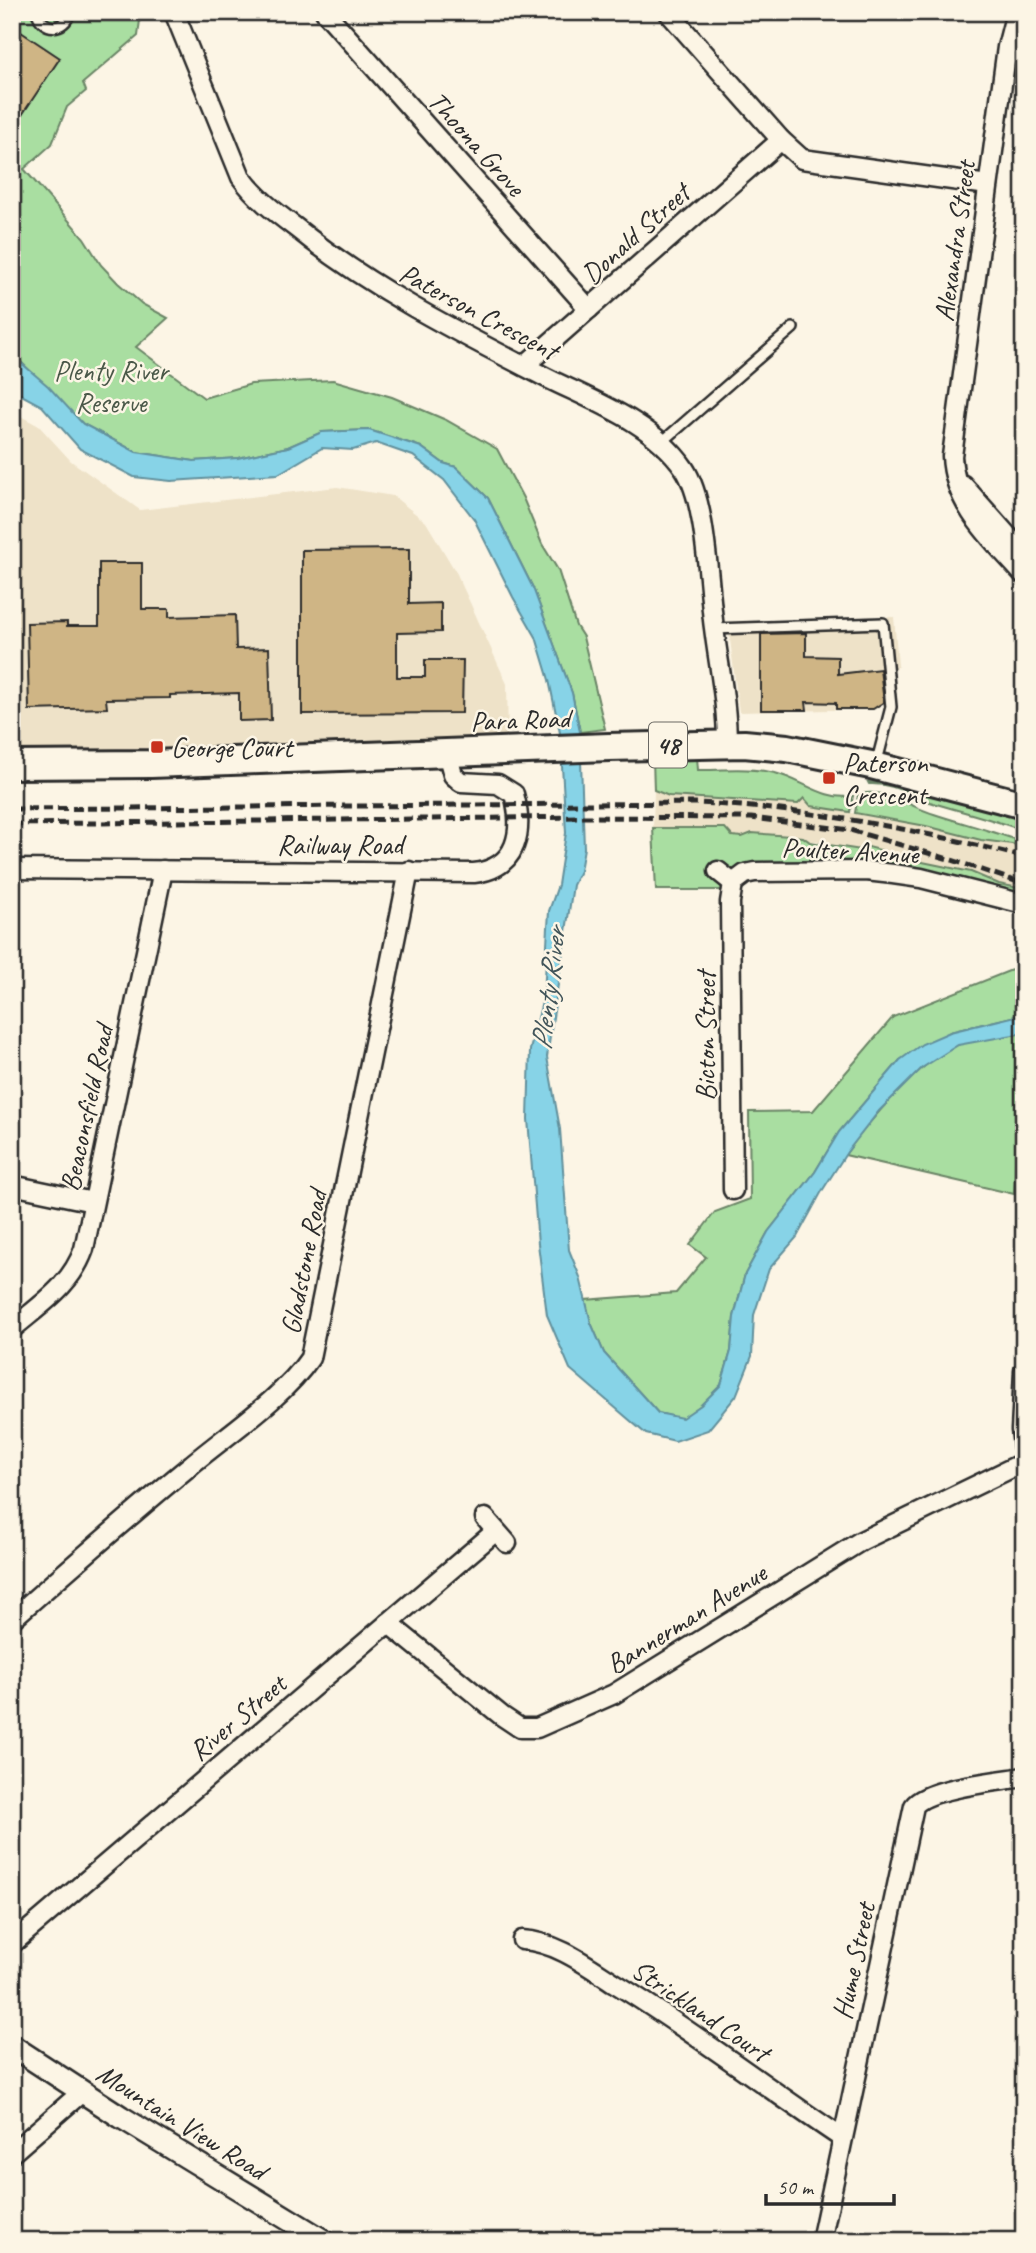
<svg xmlns="http://www.w3.org/2000/svg" width="1036" height="2253" viewBox="0 0 1036 2253" font-family="Caveat,sans-serif">
<style>
.built{fill:#eee2c8}
.green{fill:#a9dea1;stroke:#6a8466;stroke-width:2}
.water{fill:#87d3e7;stroke:#62909c;stroke-width:2}
.building{fill:#cfb585;stroke:#2b2b2b;stroke-width:2}
.lines{fill:none;stroke-linecap:round;stroke-linejoin:round}
.service-casing{stroke:#2b2b2b;stroke-width:14}
.minor-casing{stroke:#2b2b2b;stroke-width:23}
.tertiary-casing{stroke:#2b2b2b;stroke-width:26}
.primary-casing{stroke:#2b2b2b;stroke-width:32}
.service{stroke:#fcf5e5;stroke-width:9}
.minor{stroke:#fcf5e5;stroke-width:18}
.tertiary{stroke:#fcf5e5;stroke-width:21}
.primary{stroke:#fcf5e5;stroke-width:26}
.rail{stroke:#2b2b2b;stroke-width:5;stroke-dasharray:10 5;stroke-linecap:butt}
.poi-dot{fill:#c8321e;stroke:#fcf5e5;stroke-width:2.5}
.labels{text-anchor:middle;stroke-width:5;stroke-linejoin:round;paint-order:stroke}
.shield{fill:#fcf5e5;stroke:#6a6863;stroke-width:2}
.shield-label{font-size:26px;font-weight:bold;fill:#2b2b2b}
.street-label{font-size:28px;fill:#2b2b2b;stroke:#fcf5e5}
.park-label{font-size:28px;fill:#4a5848;stroke:#fcf5e5}
.poi-label{font-size:28px;fill:#2b2b2b;stroke:#fcf5e5;text-anchor:start}
.water-label{font-size:30px;font-style:italic;fill:#42555a;stroke:#fcf5e5}
</style>
<rect width="100%" height="100%" fill="#fcf5e5"/>
<filter id="ink" filterUnits="userSpaceOnUse"><feTurbulence type="fractalNoise" baseFrequency=".0143" numOctaves="2"/><feDisplacementMap in="SourceGraphic" scale="14" xChannelSelector="R" yChannelSelector="G"/><feConvolveMatrix kernelMatrix="1 2 1 2 8 2 1 2 1" color-interpolation-filters="sRGB"/></filter>
<g filter="url(#ink)">
<g class="built">
<polygon points="15,413 39,426 71,461 140,510 337,487 393,496 426,522 457,574 507,684 508,739 180,750 12,751 12,448"/>
<polygon points="894,617 898,666 893,671 896,705 885,701 874,709 739,712 728,623"/>
<polygon points="654,790 670,796 757,800 805,798 811,806 926,826 981,840 1012,844 1024,849 1024,889 999,884 971,872 908,859 828,845 821,842 752,833 743,837 732,836 725,828 653,828"/>
</g>
<g class="green">
<polygon points="12,12 141,12 138,36 83,83 86,91 67,107 52,144 24,169 84,238 101,265 118,283 142,304 168,318 136,347 204,398 251,384 333,380 392,397 446,420 497,449 523,498 542,544 558,570 576,626 583,637 605,729 580,732 572,693 533,588 488,498 456,467 443,463 421,447 369,430 322,432 288,447 238,458 194,461 136,452 83,424 21,362 12,448"/>
<path d="M697,757l1,13c25,0 53,-3 77,3 28,7 48,28 78,23l-3,16 -39,-6 -7,-8 -6,6 -129,-8 -15,-6 -1,-31z"/>
<path d="M868,782l30,2 126,35v12c-31,-12 -62,-19 -94,-29 -23,-8 -35,-19 -61,-18z"/>
<path d="M866,793c25,-2 44,14 68,21 30,10 60,17 90,29v6l-12,-5 -31,-4 -55,-14 -71,-13 3,-18z"/>
<polygon points="653,828 725,828 732,836 742,837 752,833 803,837 810,842 861,850 865,846 884,851 887,857 908,859 971,872 999,884 1024,889 1024,896 961,881 741,867 729,871 722,882 725,890 656,890"/>
<polygon points="1024,965 1024,1014 950,1032 900,1060 839,1132 815,1172 768,1232 745,1274 734,1317 731,1351 721,1385 701,1405 682,1419 658,1413 604,1353 591,1323 585,1300 676,1293 706,1257 690,1245 715,1212 750,1199 749,1112 813,1111 893,1017"/>
<path d="M1024,1033v76l-5,1 -5,84 -169,-39c22,-32 79,-99 115,-111 20,-6 43,-7 64,-11z"/>
</g>
<polygon class="water" points="12,355 48,386 83,424 136,452 194,461 238,458 288,447 322,432 369,430 421,447 443,463 456,467 488,498 533,588 572,693 580,732 584,848 580,871 573,885 547,1057 560,1129 569,1250 580,1277 591,1323 604,1353 658,1413 682,1418 701,1405 721,1385 731,1351 734,1317 745,1274 768,1232 815,1172 839,1132 900,1060 922,1044 950,1032 1024,1014 1024,1033 958,1045 922,1068 879,1111 847,1152 822,1191 797,1237 769,1269 754,1315 752,1356 736,1396 708,1430 675,1441 646,1434 570,1369 547,1315 538,1244 528,1119 530,1050 544,994 549,911 558,885 566,833 560,733 549,680 536,637 513,597 474,519 444,480 413,456 376,443 353,450 322,448 278,474 171,481 134,477 80,449 42,406 12,390"/>
<g class="building">
<polygon points="12,26 60,58 12,130"/>
<polygon points="409,549 409,604 441,603 441,632 397,633 397,677 425,677 425,660 463,660 462,713 302,714 302,550"/>
<polygon points="99,563 142,563 142,609 169,609 169,617 235,615 236,649 269,648 271,720 239,721 239,693 170,695 170,698 106,699 107,708 29,710 27,623 67,622 67,626 99,626"/>
<polygon points="806,633 806,656 838,657 838,674 880,669 884,702 873,709 836,709 836,703 806,702 807,710 761,710 761,634"/>
</g>
<g class="lines">
<defs>
<g id="service">
<path d="M37,12c5,19 28,20 33,0"/>
<polyline points="661,443 793,328"/>
<polyline points="714,629 883,623 891,707 876,765"/>
</g>
<g id="minor">
<path d="M174,12l67,165c14,20 34,35 54,50 76,62 166,107 254,152 47,23 104,44 135,89 23,34 24,117 30,160 5,40 13,75 13,116"/>
<polyline points="325,12 589,309"/>
<polyline points="668,12 781,140 802,159 988,185"/>
<path d="M1016,12l-9,35 -55,409c2,50 41,84 72,119"/>
<polyline points="524,366 781,140"/>
<polyline points="963,485 1024,554"/>
<path d="M12,869l462,4c44,-5 50,-42 40,-79l-16,-10 -37,-2 -8,-7 -6,-22"/>
<polyline points="718,871 733,883"/>
<polyline points="733,883 745,874 755,872 866,871 893,874 921,878 1024,904"/>
<polyline points="12,1185 93,1202"/>
<polyline points="733,1190 730,902 733,883"/>
<path d="M12,1329c29,-25 59,-43 72,-80l79,-379"/>
<polyline points="1024,1371 1021,1430 1024,1454"/>
<polyline points="485,1518 507,1543"/>
<path d="M12,1619c59,-52 118,-104 179,-154 37,-31 93,-68 119,-107l99,-487"/>
<polyline points="388,1623 502,1716 520,1728 537,1728 614,1694 861,1541 1024,1462"/>
<path d="M522,1940c34,2 63,24 91,42 79,48 152,105 229,156"/>
<polyline points="12,1944 496,1531"/>
<polyline points="12,2153 82,2092"/>
<path d="M821,2241l93,-435c13,-18 85,-25 110,-29"/>
</g>
<polyline id="tertiary" points="12,2046 121,2117 324,2241"/>
<polyline id="primary" points="12,765 151,764 609,747 744,744 787,748 871,765 1024,805"/>
</defs>
<use href="#service" class="service-casing"/>
<use href="#minor" class="minor-casing"/>
<use href="#tertiary" class="tertiary-casing"/>
<use href="#primary" class="primary-casing"/>
<use href="#service" class="service"/>
<use href="#minor" class="minor"/>
<use href="#tertiary" class="tertiary"/>
<use href="#primary" class="primary"/>
<g class="rail">
<path d="M12,809l686,-6c111,6 218,26 326,54"/>
<polyline points="12,824 586,817 751,818 850,830 952,860 1024,884"/>
</g>
</g>
</g>
<g class="poi-dot">
<rect x="150" y="740" width="14" height="14" rx="3.5"/>
<rect x="822" y="771" width="14" height="14" rx="3.5"/>
</g>
<g class="labels">
<rect class="shield" x="649" y="722.5" width="38" height="45" rx="5"/>
<g class="shield-label">
<text x="668" y="754">48</text>
</g>
<g class="street-label">
<text transform="translate(477 143) rotate(48)" y="10">Thoona Grove</text>
<text transform="translate(635 233) rotate(-42)" y="10">Donald Street</text>
<text transform="translate(954 241) rotate(-82)" y="10">Alexandra Street</text>
<text transform="translate(479 311) rotate(28)" y="10">Paterson Crescent</text>
<text transform="translate(520 719) rotate(-2)" y="10">Para Road</text>
<text x="340" y="854">Railway Road</text>
<text transform="translate(850 850) rotate(3)" y="10">Poulter Avenue</text>
<text transform="translate(705 1036) rotate(-90)" y="10">Bicton Street</text>
<text transform="translate(86 1108) rotate(-78)" y="10">Beaconsfield Road</text>
<text transform="translate(303 1262) rotate(-79)" y="10">Gladstone Road</text>
<text transform="translate(686 1618) rotate(-32)" y="10">Bannerman Avenue</text>
<text transform="translate(237 1717) rotate(-40)" y="10">River Street</text>
<text transform="translate(853 1961) rotate(-78)" y="10">Hume Street</text>
<text transform="translate(701 2010) rotate(34)" y="10">Strickland Court</text>
<text transform="translate(182 2121) rotate(32)" y="10">Mountain View Road</text>
</g>
<g class="park-label">
<text x="111" y="380">Plenty River<tspan x="111" dy="32">Reserve</tspan></text>
</g>
<g class="poi-label">
<text x="171" y="757">George Court</text>
<text x="843" y="772">Paterson<tspan x="843" dy="32">Crescent</tspan></text>
</g>
<g class="water-label">
<text transform="translate(548 989) rotate(-83)" y="10">Plenty River</text>
</g>
</g>
<rect width="1036" height="2253" fill="none" stroke="#fcf5e5" stroke-width="42"/>
<rect x="21" y="21" width="994" height="2211" fill="none" stroke="#2b2b2b" stroke-width="2.5" filter="url(#ink)"/>
<path d="M766 2194v10h128v-10" fill="none" stroke="#2b2b2b" stroke-width="3.5"/>
<text x="777" y="2194" font-size="21" fill="#2b2b2b" stroke="#fcf5e5" stroke-width="5" paint-order="stroke">50 m</text>
</svg>
